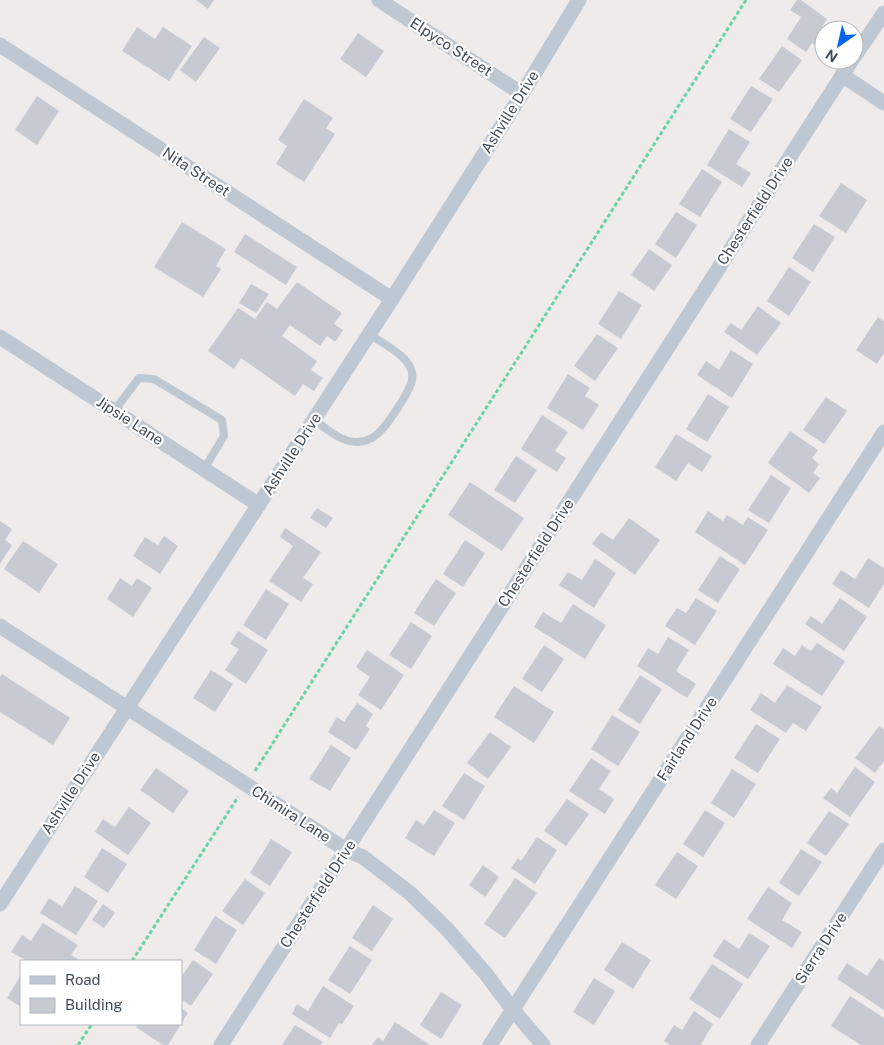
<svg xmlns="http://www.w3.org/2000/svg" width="884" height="1045" viewBox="0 0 884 1045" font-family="'Public Sans',sans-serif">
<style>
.building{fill:#c7cad2}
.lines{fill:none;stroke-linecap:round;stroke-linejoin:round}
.path{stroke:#68d4a2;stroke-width:3;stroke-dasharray:4 2.5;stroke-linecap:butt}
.service{stroke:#bdc8d3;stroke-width:8}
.minor{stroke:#bdc8d3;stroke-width:15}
.labels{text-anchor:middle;stroke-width:4.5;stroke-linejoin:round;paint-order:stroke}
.street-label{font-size:15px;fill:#424e5b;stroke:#fff}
</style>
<rect width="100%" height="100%" fill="#efebeb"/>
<g class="building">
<polygon points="196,0 214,0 208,9"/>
<polygon points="797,0 801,0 827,19 821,28 824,30 824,43 820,48 812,43 806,52 787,39 801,17 790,10"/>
<polygon points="137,27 155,39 163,27 192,46 169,81 122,51"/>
<polygon points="358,33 384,51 366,77 340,59"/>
<polygon points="204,37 220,48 196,82 180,70"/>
<polygon points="782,46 802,60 779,92 759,79"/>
<polygon points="751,86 773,99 751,132 730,119"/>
<polygon points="37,96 59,111 37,145 15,130"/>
<polygon points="304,99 333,118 326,128 335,134 304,182 276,164 287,146 278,140"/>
<polygon points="729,129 750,142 736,164 751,173 742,187 707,165"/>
<polygon points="702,169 722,182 700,217 679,204"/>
<polygon points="841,183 867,200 846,233 819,216"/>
<polygon points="676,212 697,225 676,258 655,244"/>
<polygon points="182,222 226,249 216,266 221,269 203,297 154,267"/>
<polygon points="814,224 835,237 813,272 792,258"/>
<polygon points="245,234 297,267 286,285 234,252"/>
<polygon points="649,249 672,265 654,291 631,275"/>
<polygon points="789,267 811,282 789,316 767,301"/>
<polygon points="297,282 342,313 334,324 343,330 335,342 327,336 320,346 290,325 282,336 317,361 311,370 323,378 314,391 303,384 295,396 241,358 234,369 208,351 238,308 255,319 267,302 277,309"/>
<polygon points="251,284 269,294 256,313 239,303"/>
<polygon points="619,291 642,305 621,339 598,324"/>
<polygon points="758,306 781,323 757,355 724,332 731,323 741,330"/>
<polygon points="878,317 884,321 884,353 877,364 856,350"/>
<polygon points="597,334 618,348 595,381 574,366"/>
<polygon points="731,350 753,364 732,398 697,375 706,361 719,370"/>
<polygon points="568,374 590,388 585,396 599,405 583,430 547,408"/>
<polygon points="708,394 729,407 707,442 686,429"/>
<polygon points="826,397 847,411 824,444 803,430"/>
<polygon points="542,415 568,432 555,451 566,458 557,472 521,449"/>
<polygon points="790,431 818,450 812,458 819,464 813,473 820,478 809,493 768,463"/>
<polygon points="676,434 712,456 702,472 688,463 676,481 655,467"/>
<polygon points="516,456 537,470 515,503 494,490"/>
<polygon points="771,475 791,488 769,523 748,510"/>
<polygon points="470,482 524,518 502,551 448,515"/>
<polygon points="317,508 333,518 326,528 310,518"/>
<polygon points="708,511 723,521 727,515 743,525 748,517 768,530 745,565 695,532"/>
<polygon points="629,518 660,540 635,575 592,544 601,532 613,540"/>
<polygon points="0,521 12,529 5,540 12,545 0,564"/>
<polygon points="285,528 321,552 303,578 313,584 301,602 269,581 293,546 280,537"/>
<polygon points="164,536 178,546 160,574 133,556 145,537 158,545"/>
<polygon points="465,540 485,553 463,587 443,574"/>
<polygon points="23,541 58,564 39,593 4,569"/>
<polygon points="720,556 740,569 718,603 698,590"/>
<polygon points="868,558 884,568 884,584 869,608 832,584 841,570 855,579"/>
<polygon points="595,559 616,573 594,608 559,585 568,572 582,580"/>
<polygon points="120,578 132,586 137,578 152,588 133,617 107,599"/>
<polygon points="436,579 456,593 434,626 414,613"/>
<polygon points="266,589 289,604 266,640 243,625"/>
<polygon points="696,598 717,611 695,645 665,626 677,608 686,613"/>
<polygon points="840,598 867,617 844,651 805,624 811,616 822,624"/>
<polygon points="573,604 606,625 585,659 534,627 543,612 561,623"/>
<polygon points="411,622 432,636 411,669 389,655"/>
<polygon points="238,631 268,650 246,684 225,670 239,649 230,644"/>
<polygon points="668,637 689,650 676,671 696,684 687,698 637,666 648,648 658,654"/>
<polygon points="817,643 845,661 822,696 773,664 783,648 795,656 802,645 811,651"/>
<polygon points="544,645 564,659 542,692 522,679"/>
<polygon points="367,650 404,675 381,710 358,695 370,677 356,667"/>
<polygon points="211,670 233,684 215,712 193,698"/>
<polygon points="2,674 70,718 53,745 0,712 0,677"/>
<polygon points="640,675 662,689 640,724 618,710"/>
<polygon points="787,685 822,707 806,731 793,723 786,733 750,710 761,693 775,703"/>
<polygon points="514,686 554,712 534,743 494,717"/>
<polygon points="357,703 373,714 366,726 370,729 356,750 328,732 337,717 344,722"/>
<polygon points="612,715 640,732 618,766 591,749"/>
<polygon points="756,724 780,739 758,773 734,758"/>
<polygon points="879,726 884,729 884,761 875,773 855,758"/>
<polygon points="490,732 511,747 488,779 467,763"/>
<polygon points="331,745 351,758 330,791 309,779"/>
<polygon points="591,758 611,771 599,789 614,799 605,814 569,791"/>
<polygon points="855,767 875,782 850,817 823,798 831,788 837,793"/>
<polygon points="156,768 189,791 173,813 140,790"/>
<polygon points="732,769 756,784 734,818 711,803"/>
<polygon points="464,773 485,786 464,820 442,806"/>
<polygon points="567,799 589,814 566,846 544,831"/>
<polygon points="129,807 151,823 128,855 95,832 103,819 115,827"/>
<polygon points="434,810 455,823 434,856 405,838 416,820 424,825"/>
<polygon points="705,810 725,823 703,857 683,844"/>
<polygon points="829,811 849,824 826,856 807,843"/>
<polygon points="537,837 557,850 535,884 511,868 518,858 521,861"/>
<polygon points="271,839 292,852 270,886 250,873"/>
<polygon points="102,848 127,864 108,893 84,877"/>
<polygon points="801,849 822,862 799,896 779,883"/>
<polygon points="677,852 698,866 676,899 655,885"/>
<polygon points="483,865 499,877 485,897 469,885"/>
<polygon points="515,878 537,893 505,938 484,924"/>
<polygon points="245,879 265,893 243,925 222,911"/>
<polygon points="75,886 98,901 76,935 40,913 49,898 62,907"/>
<polygon points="768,887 792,903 782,920 802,932 792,948 747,919"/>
<polygon points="103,904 115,913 104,928 92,920"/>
<polygon points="373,905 393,919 372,951 352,938"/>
<polygon points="215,916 237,930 216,964 194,950"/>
<polygon points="43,923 78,945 71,955 78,959 77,961 27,961 11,952 22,935 31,941"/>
<polygon points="749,933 770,946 748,979 713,956 724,939 739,949"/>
<polygon points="622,942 651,960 633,989 604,970"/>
<polygon points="350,946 372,960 350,994 328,980"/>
<polygon points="879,958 884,961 884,1010 837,979 847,963 867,976"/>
<polygon points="193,960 213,974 191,1006 181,999 181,977"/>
<polygon points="712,964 743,984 720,1019 689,999"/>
<polygon points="21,975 21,1007 7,998"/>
<polygon points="594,978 615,991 594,1025 573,1012"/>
<polygon points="323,986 354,1006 342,1024 339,1023 330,1038 292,1014 297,1004 308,1011"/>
<polygon points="441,992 462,1005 441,1039 420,1025"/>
<polygon points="850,996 884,1018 884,1045 861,1045 831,1026"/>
<polygon points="181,1008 188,1013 181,1024"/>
<polygon points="694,1011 713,1024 701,1044 702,1045 670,1045 664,1041 674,1025 682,1030"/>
<polygon points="395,1022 430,1045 372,1045 378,1037 383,1041"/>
<polygon points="138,1024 181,1024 168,1045 163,1045 136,1027"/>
<polygon points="295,1025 323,1042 321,1045 282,1045"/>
</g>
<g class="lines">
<g class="path">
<polyline points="255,771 746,0"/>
<polyline points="132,961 238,797"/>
<polyline points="78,1045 92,1024"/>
</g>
<g class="service">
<polyline points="114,411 139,378 154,379 222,420 224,436 204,469"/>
<path d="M314,420c13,9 28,23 44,22 7,-1 13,-2 18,-7 10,-7 34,-44 36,-55 1,-3 0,-8 -1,-11 -6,-15 -29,-26 -42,-35"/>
</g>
<g class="minor">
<polyline points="379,0 522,94"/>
<polyline points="0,45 392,299"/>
<polyline points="854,57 884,13"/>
<polyline points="842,75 884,103"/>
<polyline points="0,337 259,505"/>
<polyline points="0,626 247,785 346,850 363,857 411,894 447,929 486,974 513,1010 543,1045"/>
<polyline points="0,904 392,299 522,94 579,0"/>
<polyline points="221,1045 852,60"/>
<polyline points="490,1045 884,432"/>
<polyline points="758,1045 884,850"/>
</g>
</g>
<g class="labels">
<g class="street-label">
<text transform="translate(451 47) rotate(33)" y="5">Elpyco Street</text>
<text transform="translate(510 112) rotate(-58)" y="5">Ashville Drive</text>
<text transform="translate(196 172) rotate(33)" y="5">Nita Street</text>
<text transform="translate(755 211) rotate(-57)" y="5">Chesterfield Drive</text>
<text transform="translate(130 421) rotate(33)" y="5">Jipsie Lane</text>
<text transform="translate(292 454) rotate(-57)" y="5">Ashville Drive</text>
<text transform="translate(536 553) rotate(-57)" y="5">Chesterfield Drive</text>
<text transform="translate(687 739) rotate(-57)" y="5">Fairland Drive</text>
<text transform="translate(71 793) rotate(-57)" y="5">Ashville Drive</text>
<text transform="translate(291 814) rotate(33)" y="5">Chimira Lane</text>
<text transform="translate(318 894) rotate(-57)" y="5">Chesterfield Drive</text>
<text transform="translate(821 948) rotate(-57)" y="5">Sierra Drive</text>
</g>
</g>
<rect x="20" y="960" width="162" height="65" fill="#ffffff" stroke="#b3b8bd"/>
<rect x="30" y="976" width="25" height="8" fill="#bdc8d3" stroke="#b3b8bd"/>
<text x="65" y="985" font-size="15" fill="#424e5b">Road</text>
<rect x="30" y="998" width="25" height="15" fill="#c7cad2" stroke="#b3b8bd"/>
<text x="65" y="1010" font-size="15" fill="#424e5b">Building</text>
<g transform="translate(839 45) rotate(214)"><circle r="24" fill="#ffffff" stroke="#b3b8bd"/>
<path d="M0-4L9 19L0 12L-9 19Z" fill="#0665ee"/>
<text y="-8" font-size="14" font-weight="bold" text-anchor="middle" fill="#424e5b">N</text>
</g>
</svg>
